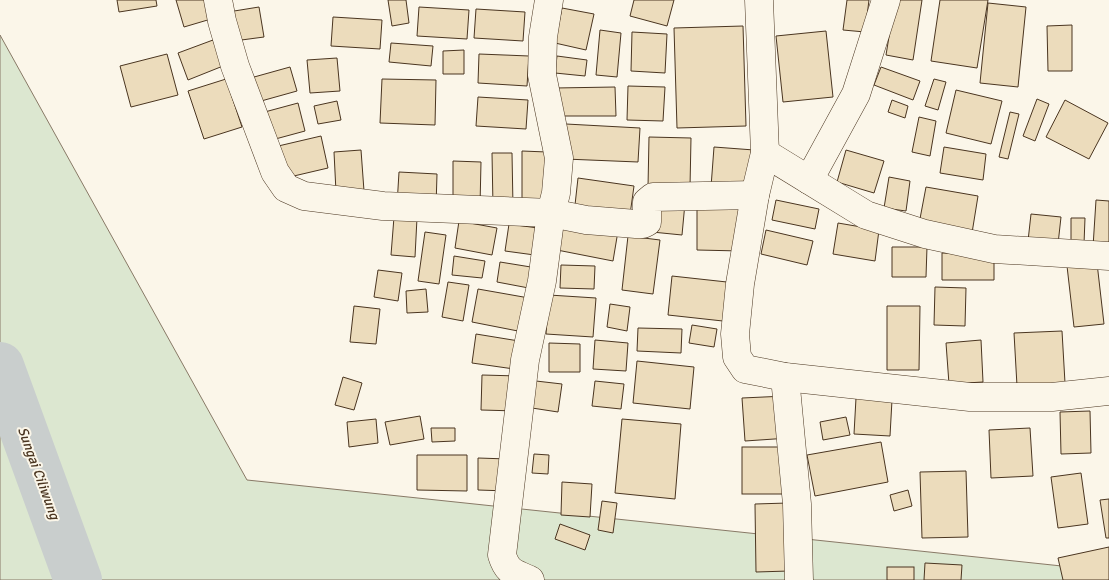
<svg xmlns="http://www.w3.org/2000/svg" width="1109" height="580" viewBox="0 0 1109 580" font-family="Signika,sans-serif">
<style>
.green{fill:#dce7d0;stroke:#887966}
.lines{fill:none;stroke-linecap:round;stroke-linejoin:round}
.river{stroke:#c9cecd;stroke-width:48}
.building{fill:#ecdcbc;stroke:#4a3520}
.minor-casing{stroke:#4a3520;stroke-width:29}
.minor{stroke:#fbf6e9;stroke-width:28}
.labels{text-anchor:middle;stroke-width:4;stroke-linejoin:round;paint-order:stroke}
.water-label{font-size:14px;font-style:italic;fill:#4a3520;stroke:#fbf6e9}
</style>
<rect width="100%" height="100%" fill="#fbf6e9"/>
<polygon class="green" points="0,35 247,480 1109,571 1109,580 0,580"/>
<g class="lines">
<polyline class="river" points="0,366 78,580"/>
</g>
<g class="building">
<polygon points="117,0 156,0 157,6 119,12"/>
<polygon points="176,0 206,0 211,19 184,27"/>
<polygon points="388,0 406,0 409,23 392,26"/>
<polygon points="634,0 674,0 667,26 630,16"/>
<polygon points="847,0 869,0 865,32 843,30"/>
<polygon points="895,0 922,0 913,60 886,55"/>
<polygon points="940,0 988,0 977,68 931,61"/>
<polygon points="988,3 1026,7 1018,87 980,83"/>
<polygon points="259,7 264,37 234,41 228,12"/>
<polygon points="419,7 469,10 467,39 417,36"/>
<polygon points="562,8 594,14 586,50 555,43"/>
<polygon points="476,9 525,12 523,41 474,38"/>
<polygon points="333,17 382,20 380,49 331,46"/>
<polygon points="1072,25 1072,71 1048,71 1047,26"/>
<polygon points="743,26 746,126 677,128 674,28"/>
<polygon points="600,30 621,33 617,77 596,75"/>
<polygon points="826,31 833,97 783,102 776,36"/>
<polygon points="632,32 667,34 665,73 631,71"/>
<polygon points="213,40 223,66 188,80 178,53"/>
<polygon points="391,43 433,46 431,66 389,62"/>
<polygon points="464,50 464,74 443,74 443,51"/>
<polygon points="167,54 178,95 131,107 120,66"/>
<polygon points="479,54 529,56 527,86 478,83"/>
<polygon points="557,56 587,60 585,76 555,73"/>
<polygon points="337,58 340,91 310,93 307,60"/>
<polygon points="290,67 297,91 254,103 247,79"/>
<polygon points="881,67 920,81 913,100 874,85"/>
<polygon points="226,79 242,127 204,139 188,91"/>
<polygon points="382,79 436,80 435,125 380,123"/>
<polygon points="934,79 946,82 938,110 925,106"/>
<polygon points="628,86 665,87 663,121 627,120"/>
<polygon points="615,87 616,116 555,116 555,88"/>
<polygon points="956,90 1002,101 991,144 946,133"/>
<polygon points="478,97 528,100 526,129 476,126"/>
<polygon points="1037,99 1049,104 1035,141 1023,136"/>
<polygon points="892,100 908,106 905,118 888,112"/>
<polygon points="1065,100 1108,123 1089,159 1046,137"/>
<polygon points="337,101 341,120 318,124 314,106"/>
<polygon points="298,103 305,131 268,141 261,113"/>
<polygon points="1010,112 1019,114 1008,159 999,157"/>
<polygon points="919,117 936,121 930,156 912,152"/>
<polygon points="566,124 640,128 638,162 565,159"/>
<polygon points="321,136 328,168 281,179 274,147"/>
<polygon points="649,137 691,138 690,187 648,187"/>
<polygon points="714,147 754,150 752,190 711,187"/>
<polygon points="944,147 986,154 983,180 940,173"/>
<polygon points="361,150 364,191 336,192 334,152"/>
<polygon points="846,150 884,161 874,193 837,182"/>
<polygon points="522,151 547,152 547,204 522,204"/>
<polygon points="492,153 512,153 513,207 493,207"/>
<polygon points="453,161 481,162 480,206 453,206"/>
<polygon points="399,172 437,174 436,207 397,205"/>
<polygon points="889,177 910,181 906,211 884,208"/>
<polygon points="578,178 634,186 629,222 574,214"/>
<polygon points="926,187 978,196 972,233 919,224"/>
<polygon points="655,200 685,203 682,235 652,232"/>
<polygon points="776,200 819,209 815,229 772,220"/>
<polygon points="1096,200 1109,201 1109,249 1093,247"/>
<polygon points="697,204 742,205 741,251 697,250"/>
<polygon points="1031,214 1061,217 1058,244 1028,241"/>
<polygon points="394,217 417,218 415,257 391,255"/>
<polygon points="1071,218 1085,218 1084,244 1071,243"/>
<polygon points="459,221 497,228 492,255 455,248"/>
<polygon points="562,221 618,231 613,261 557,250"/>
<polygon points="838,223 879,230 875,261 833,254"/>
<polygon points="509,224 545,229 542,256 505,251"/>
<polygon points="766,230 813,241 807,265 761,254"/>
<polygon points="425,232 446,235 439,284 418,281"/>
<polygon points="628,236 660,240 653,294 622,290"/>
<polygon points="892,247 927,247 926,277 892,277"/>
<polygon points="942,253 994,254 994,280 942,280"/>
<polygon points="454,256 485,261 482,278 452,275"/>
<polygon points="500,262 537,268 534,289 497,282"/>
<polygon points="1097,263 1104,324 1074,327 1067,266"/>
<polygon points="561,265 595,266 594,289 560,288"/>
<polygon points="378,270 402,273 398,301 374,297"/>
<polygon points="672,276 736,283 732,322 668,315"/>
<polygon points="448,282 469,285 463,321 442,317"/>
<polygon points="935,287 966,288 965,326 934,325"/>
<polygon points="426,289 428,312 407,313 406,291"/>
<polygon points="478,289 529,298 523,332 472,322"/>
<polygon points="549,295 596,298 593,337 546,334"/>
<polygon points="610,304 630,307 627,331 607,327"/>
<polygon points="354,306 380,309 376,344 350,342"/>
<polygon points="887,306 920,306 919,370 887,370"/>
<polygon points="692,325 717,329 714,347 689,343"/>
<polygon points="638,328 682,329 681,353 637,351"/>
<polygon points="1062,331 1065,383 1017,386 1014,333"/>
<polygon points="476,334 525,342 521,370 472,363"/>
<polygon points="595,340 628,343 626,371 593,369"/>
<polygon points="981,340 983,382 949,384 946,343"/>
<polygon points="549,343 580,344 580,372 549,372"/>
<polygon points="637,361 694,367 690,409 633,403"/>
<polygon points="482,375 518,376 517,411 481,410"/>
<polygon points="343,377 362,383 354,410 335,405"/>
<polygon points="536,381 562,384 558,412 532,408"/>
<polygon points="595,381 624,384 621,409 592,406"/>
<polygon points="786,396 789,438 745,441 742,398"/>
<polygon points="856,398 892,400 890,436 854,434"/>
<polygon points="1090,411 1091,453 1061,454 1060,412"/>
<polygon points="420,416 424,439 390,445 385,422"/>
<polygon points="846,417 850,435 823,440 820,422"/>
<polygon points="376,419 378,443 349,447 347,422"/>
<polygon points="622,419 681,424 675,499 615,493"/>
<polygon points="431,428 455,428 455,441 432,442"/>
<polygon points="1030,428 1033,476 991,478 989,430"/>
<polygon points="881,442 888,482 815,496 807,455"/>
<rect x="742" y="447" width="47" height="47"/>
<polygon points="534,454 549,455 548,474 532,473"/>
<polygon points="417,455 467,455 467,491 417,490"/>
<polygon points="478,458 508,459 508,491 478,490"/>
<polygon points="966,471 968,537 922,538 920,472"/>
<polygon points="1081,473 1088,524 1058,528 1051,477"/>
<polygon points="562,482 592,484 590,517 561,515"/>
<polygon points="908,490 912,506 894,511 890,495"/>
<polygon points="1109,499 1109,538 1106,538 1100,500"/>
<polygon points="602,501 617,503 613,533 598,530"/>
<polygon points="788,503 789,571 756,572 755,504"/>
<polygon points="560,524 590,535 585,550 555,539"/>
<polygon points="1109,547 1109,580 1063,580 1058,558"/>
<polygon points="925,563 962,565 961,580 924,580"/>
<rect x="887" y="567" width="27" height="13"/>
</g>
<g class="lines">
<defs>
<g id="minor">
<polyline points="218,0 222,21 235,66 275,172 286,188 304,196 383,206 551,213 586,220 636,224 643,224 647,222 647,202 653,197 755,195"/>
<polyline points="759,0 765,153 755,195 740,284 735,334 737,357 745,369 785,377 970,397 1052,397 1109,391"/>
<polyline points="765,153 866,215 925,234 994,249 1109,256"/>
<polyline points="809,180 856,94 886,0"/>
<polyline points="785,377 797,504 799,580"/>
<path d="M530,580c-16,-7 -23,-8 -28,-25l23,-195 17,-79 9,-68 5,-20 3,-35 -17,-83 1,-38 6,-37"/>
</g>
</defs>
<use href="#minor" class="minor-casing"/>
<use href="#minor" class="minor"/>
</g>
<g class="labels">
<g class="water-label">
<text transform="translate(39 473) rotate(70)" y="5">Sungai Ciliwung</text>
</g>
</g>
</svg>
